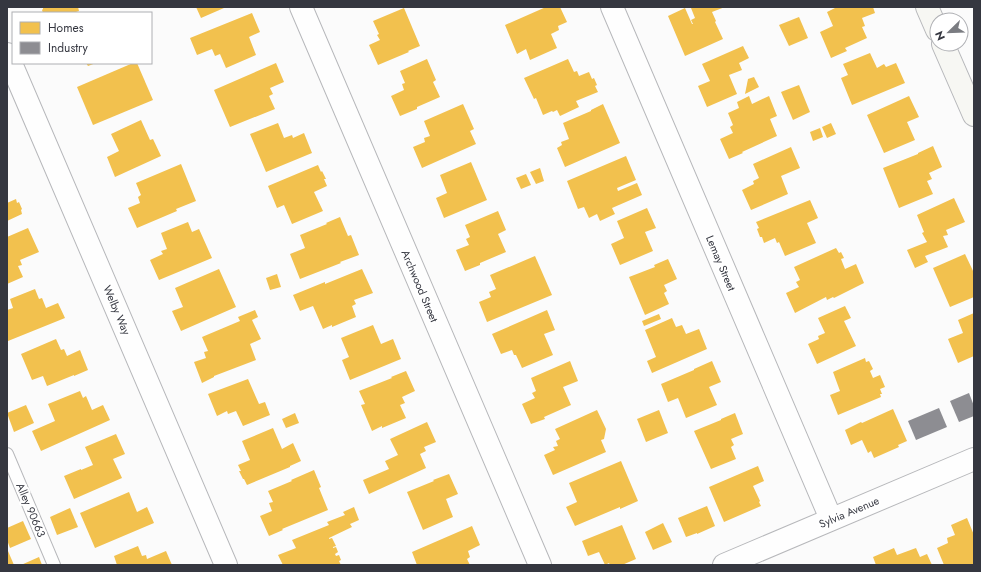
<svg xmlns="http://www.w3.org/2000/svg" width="981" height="572" viewBox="0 0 981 572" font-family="Jost,sans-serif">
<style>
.homes{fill:#f2c14e}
.industry{fill:#8d8d92}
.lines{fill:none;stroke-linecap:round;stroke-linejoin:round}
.lane-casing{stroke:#b7b8bb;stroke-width:14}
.street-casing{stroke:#b7b8bb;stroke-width:24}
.secondary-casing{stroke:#b7b8bb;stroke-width:24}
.lane{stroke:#fefefe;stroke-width:12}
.street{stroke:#fefefe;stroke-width:22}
.secondary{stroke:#f7f7f3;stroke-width:22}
.labels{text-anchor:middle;stroke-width:4;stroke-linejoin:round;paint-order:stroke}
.street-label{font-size:11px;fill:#353740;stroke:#fff}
</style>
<rect width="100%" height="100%" fill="#fbfbfb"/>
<g class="homes">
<polygon points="43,7 78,7 79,11 73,13 43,13 42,10 43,9"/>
<polygon points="196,7 224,7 224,8 201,18"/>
<polygon points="546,7 560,7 567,22 558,26 559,30 551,34 557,48 530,60 526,49 517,54 505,25"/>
<polygon points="692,7 725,7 712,12 716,21 715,22 723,39 685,56 668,16 685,8 692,24 693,24 691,20 695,18 691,8"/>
<polygon points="837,7 873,7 875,13 862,18 865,26 862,27 867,38 845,48 847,51 831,58 820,32 833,26 827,12"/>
<polygon points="404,8 420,46 408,51 409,52 378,65 369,45 380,40 377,35 379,34 373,21"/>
<polygon points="252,13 260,32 249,37 256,55 226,68 220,54 215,56 212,49 197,55 190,38"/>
<polygon points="799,17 808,38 789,46 779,25"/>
<polygon points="743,46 749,58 739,63 742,70 729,75 737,94 707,107 698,86 710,81 702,64"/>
<polygon points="870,53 877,68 884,64 886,67 896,63 905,83 852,105 841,78 848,75 843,64"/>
<polygon points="427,59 436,80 433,82 440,97 417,107 417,109 400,116 391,96 404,90 402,84 405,83 400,71"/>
<polygon points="568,59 574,72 577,71 579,76 589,72 592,79 594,78 597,85 595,86 598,92 576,101 579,107 560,116 557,110 553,112 552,111 543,115 536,98 534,99 524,78"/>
<polygon points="86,63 96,63 88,66"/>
<polygon points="133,63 137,63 153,100 93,125 77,87"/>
<polygon points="276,63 284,82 270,88 273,94 269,96 275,109 230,127 214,90"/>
<polygon points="754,77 759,87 745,94 748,79"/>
<polygon points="799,85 810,112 793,120 781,92"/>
<polygon points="749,96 752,104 769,96 777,116 770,119 777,136 742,152 743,153 729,159 720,139 733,133 730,127 733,125 728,113 739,108 737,102"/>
<polygon points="909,96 919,117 907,122 915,140 884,153 867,115"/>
<polygon points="463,104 474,129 470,131 476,144 422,168 413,147 425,142 424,138 430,136 424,121"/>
<polygon points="603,104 620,143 565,167 557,148 562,145 561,142 569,139 563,123 591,111 591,110"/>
<polygon points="141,120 150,140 153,139 161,156 115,177 107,157 119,151 111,134"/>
<polygon points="278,123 284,138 292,135 293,138 304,133 312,153 266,172 250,134"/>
<polygon points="831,123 836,134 827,138 822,127"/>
<polygon points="820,128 823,137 813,141 810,132"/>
<polygon points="933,146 942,167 929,173 932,179 927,181 933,194 899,208 883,168 918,154 918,153"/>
<polygon points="791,147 800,168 781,176 788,194 751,210 742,190 754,184 753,181 759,178 753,164"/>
<polygon points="626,156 636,180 617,188 618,191 637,183 642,195 612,208 615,214 600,221 597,214 589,218 584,207 578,209 567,181"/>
<polygon points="471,162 487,200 444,218 436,198 447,193 440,175"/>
<polygon points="181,164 196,201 176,209 177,211 137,228 128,208 140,203 138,197 141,195 136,183"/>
<polygon points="318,165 321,172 322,171 326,179 324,179 327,186 314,192 323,211 292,224 284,205 277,208 268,186"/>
<polygon points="540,168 544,181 536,184 530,172"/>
<polygon points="526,174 531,185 521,189 516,178"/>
<polygon points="954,198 965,222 946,230 948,235 943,236 948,247 925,256 928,262 915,268 907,250 927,242 922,233 924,232 917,215"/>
<polygon points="16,199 17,203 19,202 22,209 21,210 22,214 7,221 7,203"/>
<polygon points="810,200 818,218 807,223 816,243 785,256 779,242 777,243 775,238 764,243 762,237 760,237 757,229 759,228 756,222"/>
<polygon points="647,208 656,228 645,232 653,251 620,265 611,244 624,238 617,221"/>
<polygon points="498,211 506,230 498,234 506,252 480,263 480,265 465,271 456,250 469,245 466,239 470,237 465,225"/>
<polygon points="340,217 348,236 351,235 359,255 340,262 341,263 300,279 290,254 305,248 300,235 327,224 326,223"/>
<polygon points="188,222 192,232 199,229 212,258 159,280 150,260 163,254 161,251 167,249 161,233"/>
<polygon points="28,228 39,252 20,260 22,265 18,266 23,277 7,284 7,237"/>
<polygon points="836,248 839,253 841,252 844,258 841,259 845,269 856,264 864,283 834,298 833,297 827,300 826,297 795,313 786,293 799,287 796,282 800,280 794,267"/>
<polygon points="965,254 974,273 974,297 950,307 933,268"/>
<polygon points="535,256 552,295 487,322 479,302 491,297 489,292 496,289 490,275"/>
<polygon points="668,259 677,279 664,285 667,291 664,293 669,304 645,315 629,277 655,267 654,265"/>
<polygon points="219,269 236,307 181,331 172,311 183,307 175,288"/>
<polygon points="362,269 373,293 354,300 356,304 352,306 356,317 332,327 332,325 323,329 313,306 300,311 293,295 325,282 325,284"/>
<polygon points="277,274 281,287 270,290 266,278"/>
<polygon points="35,289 39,299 42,298 46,308 58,303 65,318 8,341 7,337 7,310 13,308 10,299"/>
<polygon points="845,306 851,318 844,321 856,346 817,364 808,344 819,339 818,336 825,333 818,318"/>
<polygon points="255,310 258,317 252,320 261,339 250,344 256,360 214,376 214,377 202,383 194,362 206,358 204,352 208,351 202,337 240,321 238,317"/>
<polygon points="547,310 555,330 544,334 553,355 522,368 516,355 514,355 512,350 501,354 492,334"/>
<polygon points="974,313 974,356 958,363 948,339 963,333 958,320"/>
<polygon points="659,314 661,319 644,326 642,321"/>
<polygon points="672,318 676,327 682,325 686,334 699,329 707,349 652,373 647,361 656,357 645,330"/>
<polygon points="373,325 381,344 393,339 401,359 350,380 342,360 349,357 341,338"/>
<polygon points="56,339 61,350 64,349 67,356 80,350 88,370 74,376 74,375 47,386 43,376 32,380 21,354"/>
<polygon points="865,358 866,362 869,361 873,369 870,371 873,378 880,375 885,387 880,389 882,394 880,394 881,397 838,415 830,395 840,391 833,372"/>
<polygon points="570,361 578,381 563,387 571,405 544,417 545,419 531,424 522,404 535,398 532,393 536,391 531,378"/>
<polygon points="712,361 721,382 709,387 717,405 686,418 678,398 668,402 661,384 694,370 694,369"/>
<polygon points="406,371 415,391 402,397 405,403 400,405 406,418 382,428 382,426 372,431 361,405 365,404 359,391 392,378 391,377"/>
<polygon points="248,379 259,404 265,402 270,415 243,426 236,411 228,414 227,411 217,416 208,394"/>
<polygon points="80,391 83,398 86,396 92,410 103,405 110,420 41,451 32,431 55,421 48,404"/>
<polygon points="26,405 34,423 14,432 7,413"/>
<polygon points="893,409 907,441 898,445 899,447 874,458 871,451 868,453 862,440 851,445 845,430 861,422 862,423"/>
<polygon points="597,410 606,429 604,439 601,440 606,452 553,475 544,455 555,450 553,447 558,446 556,441 560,439 555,429"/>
<polygon points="659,410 668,433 646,442 637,419"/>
<polygon points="295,413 299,423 286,428 282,419"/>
<polygon points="735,413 743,434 731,439 734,445 731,447 736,459 711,469 694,431 721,420 721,419"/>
<polygon points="427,422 436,442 424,447 426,451 420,454 426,468 369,494 363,480 389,469 385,461 398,455 390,439"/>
<polygon points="273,428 282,449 293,443 301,461 290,466 290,467 247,485 244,479 243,479 239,471 241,471 238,465 250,460 242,441"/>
<polygon points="116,434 125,454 113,459 122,478 74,499 64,476 81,469 81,470 93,465 85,447"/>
<polygon points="621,461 638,501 620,509 620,507 575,526 566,507 577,502 569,483"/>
<polygon points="758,466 764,481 753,486 760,501 759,502 761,506 724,522 709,487"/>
<polygon points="314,470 321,487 319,488 328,510 282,529 283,530 269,536 260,516 272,511 269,503 273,502 268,491 292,481 291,480"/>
<polygon points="449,474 458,494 446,499 453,517 423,530 407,492 434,481 433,480"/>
<polygon points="129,492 137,512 147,507 154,523 95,548 80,513"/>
<polygon points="707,506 715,526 697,534 697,533 686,537 678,518"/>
<polygon points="354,507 359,520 350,524 352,527 329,538 329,539 332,538 336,546 333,547 333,548 336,547 338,552 335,554 336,556 339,555 341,560 339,561 341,565 283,565 278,555 296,548 292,540 329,525 327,522 345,515 343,512"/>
<polygon points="70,508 78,527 57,535 50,517"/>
<polygon points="967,518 974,535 974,565 944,565 937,548 948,543 947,538 955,535 951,525"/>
<polygon points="23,521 31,539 10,548 7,540 7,528"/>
<polygon points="663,523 672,542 653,550 645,532"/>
<polygon points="622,525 636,559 622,565 610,565 609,563 605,565 599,552 588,556 582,541"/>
<polygon points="472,526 480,545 468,551 470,557 467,559 470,565 417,565 412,552"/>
<polygon points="138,546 142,556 146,555 147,559 166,551 172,565 117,565 114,556"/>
<polygon points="894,548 897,555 916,548 920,557 927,554 932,565 876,565 873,557"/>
<polygon points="7,551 8,551 14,565 7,565"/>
<polygon points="39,557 42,565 21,565"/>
</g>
<g class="industry">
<polygon points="969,393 974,406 974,416 959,422 950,401"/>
<polygon points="939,408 947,427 916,440 908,421"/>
</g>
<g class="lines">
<defs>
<polyline id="lane" points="7,454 54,565"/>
<g id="street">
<polyline points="301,7 540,565"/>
<polyline points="612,7 831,519"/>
<polyline points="7,54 226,565"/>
<polyline points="724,565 974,459"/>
</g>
<g id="secondary">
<polyline points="927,7 937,30"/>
<polyline points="943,44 974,115"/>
</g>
</defs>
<use href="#lane" class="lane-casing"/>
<use href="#street" class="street-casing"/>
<use href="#secondary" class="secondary-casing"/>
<use href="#lane" class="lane"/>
<use href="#street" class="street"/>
<use href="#secondary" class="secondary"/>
</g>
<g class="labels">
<g class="street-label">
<text transform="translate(721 263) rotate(67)" y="4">Lemay Street</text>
<text transform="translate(420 286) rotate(67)" y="4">Archwood Street</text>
<text transform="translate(117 310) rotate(67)" y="4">Welby Way</text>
<text transform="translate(31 510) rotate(67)" y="4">Alley 90663</text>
<text transform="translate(849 512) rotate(-23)" y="4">Sylvia Avenue</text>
</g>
</g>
<rect width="981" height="572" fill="none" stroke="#353740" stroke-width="16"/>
<rect x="12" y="12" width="140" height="52" fill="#ffffff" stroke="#aeafb3"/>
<rect x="20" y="22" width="20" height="12" fill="#f2c14e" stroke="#aeafb3"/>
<text x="48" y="32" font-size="12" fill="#353740">Homes</text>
<rect x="20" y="42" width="20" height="12" fill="#8d8d92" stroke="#aeafb3"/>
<text x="48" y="52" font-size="12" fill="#353740">Industry</text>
<g transform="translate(949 32) rotate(247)"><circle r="19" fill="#ffffff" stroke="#aeafb3"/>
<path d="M0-3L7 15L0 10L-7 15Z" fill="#7a7c81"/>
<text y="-6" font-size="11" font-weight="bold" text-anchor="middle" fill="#353740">N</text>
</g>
</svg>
